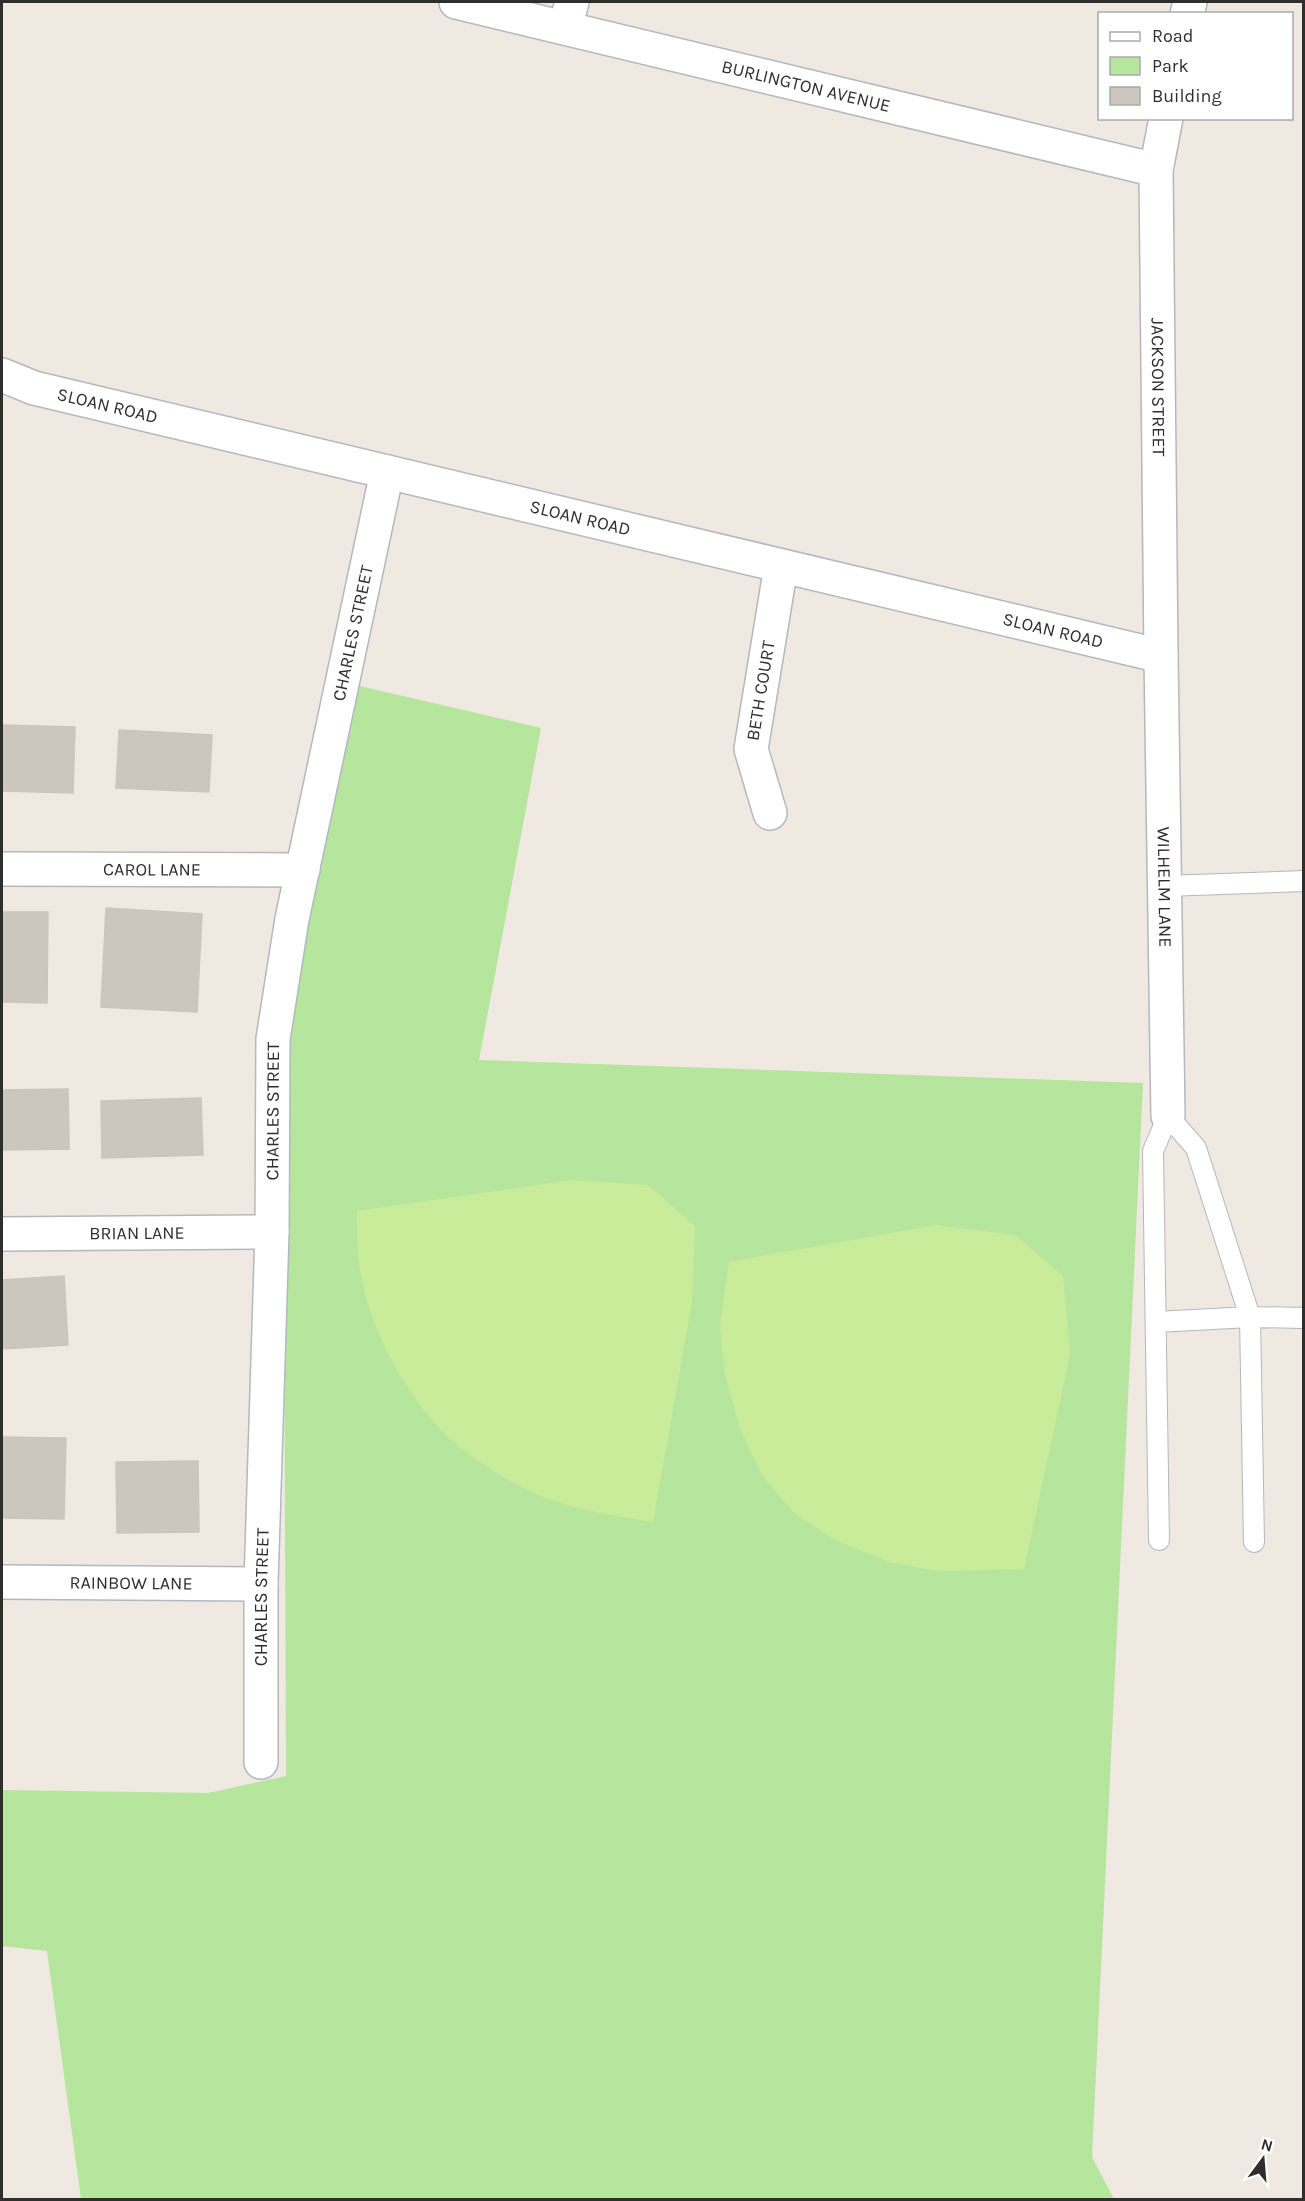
<svg xmlns="http://www.w3.org/2000/svg" width="1305" height="2201" viewBox="0 0 1305 2201" font-family="Karla,sans-serif">
<style>
.green{fill:#b6e59e}
.pitch{fill:#c9ec9a}
.building{fill:#cbc7bf;stroke:#cbc5ba;stroke-width:1.5}
.lines{fill:none;stroke-linecap:round;stroke-linejoin:round}
.service-casing{stroke:#b4b7c1;stroke-width:22}
.minor-casing{stroke:#b4b7c1;stroke-width:36}
.service{stroke:#fff;stroke-width:20}
.minor{stroke:#fff;stroke-width:33}
.labels{text-anchor:middle;stroke-width:6;stroke-linejoin:round;paint-order:stroke}
.street-label{font-size:18px;fill:#2e2e2e;stroke:#fff}
</style>
<rect width="100%" height="100%" fill="#efe9e1"/>
<polygon class="green" points="351,684 541,728 479,1060 1143,1083 1092,2157 1114,2199 81,2199 47,1951 2,1946 2,1790 208,1793 286,1776 283,1017"/>
<g class="pitch">
<path d="M572,1180l76,5 47,41 -3,76 -39,220c-36,-6 -72,-11 -107,-24 -31,-12 -77,-40 -100,-63 -43,-43 -81,-114 -87,-174 -2,-16 -2,-34 -2,-50z"/>
<polygon points="936,1225 1015,1235 1063,1276 1070,1355 1024,1569 937,1571 889,1562 834,1539 793,1512 762,1475 740,1429 725,1374 720,1325 729,1262"/>
</g>
<g class="building">
<polygon points="2,725 75,727 73,793 2,791"/>
<polygon points="119,730 212,735 209,792 116,788"/>
<polygon points="106,908 202,914 197,1012 101,1007"/>
<polygon points="2,912 48,912 47,1003 2,1002"/>
<polygon points="68,1089 69,1149 2,1150 2,1090"/>
<polygon points="201,1098 203,1155 102,1158 101,1101"/>
<polygon points="64,1276 68,1345 2,1349 2,1280"/>
<polygon points="2,1437 66,1438 64,1519 2,1518"/>
<polygon points="198,1461 199,1532 117,1533 116,1462"/>
</g>
<g class="lines">
<defs>
<g id="service">
<polyline points="1165,886 1304,881"/>
<polyline points="1156,1322 1250,1317 1196,1148 1168,1116 1153,1151 1159,1540"/>
<polyline points="1254,1542 1250,1317 1304,1318"/>
</g>
<g id="minor">
<path id="s1" d="M456,2l700,168"/>
<polyline points="1187,14 1190,2"/>
<polyline points="565,28 572,2"/>
<path id="s2" d="M1166,118l-10,52 5,486 7,460"/>
<path id="s3" d="M2,375l32,13 1127,268"/>
<path id="s4" d="M770,813l-19,-64 30,-183"/>
<path id="s5" d="M2,869l301,1"/>
<path id="s6" d="M2,1234l270,-2"/>
<path id="s7" d="M2,1582l259,2"/>
<path id="s8" d="M261,1762v-178l11,-352 1,-193 19,-120 95,-447"/>
</g>
</defs>
<use href="#service" class="service-casing"/>
<use href="#minor" class="minor-casing"/>
<use href="#service" class="service"/>
<use href="#minor" class="minor"/>
</g>
<g class="labels">
<g class="street-label">
<text dy="6" stroke="none"><textPath href="#s1" startOffset="360">BURLINGTON AVENUE</textPath></text>
<text dy="6" stroke="none"><textPath href="#s2" startOffset="270">JACKSON STREET</textPath></text>
<text dy="6" stroke="none"><textPath href="#s3" startOffset="110">SLOAN ROAD</textPath></text>
<text dy="6" stroke="none"><textPath href="#s3" startOffset="596">SLOAN ROAD</textPath></text>
<text dy="6" stroke="none"><textPath href="#s3" startOffset="1082">SLOAN ROAD</textPath></text>
<text dy="6" stroke="none"><textPath href="#s8" startOffset="1137">CHARLES STREET</textPath></text>
<text dy="6" stroke="none"><textPath href="#s4" startOffset="126">BETH COURT</textPath></text>
<text dy="6" stroke="none"><textPath href="#s5" startOffset="150">CAROL LANE</textPath></text>
<text dy="6" stroke="none"><textPath href="#s2" startOffset="770">WILHELM LANE</textPath></text>
<text dy="6" stroke="none"><textPath href="#s8" startOffset="651">CHARLES STREET</textPath></text>
<text dy="6" stroke="none"><textPath href="#s6" startOffset="135">BRIAN LANE</textPath></text>
<text dy="6" stroke="none"><textPath href="#s7" startOffset="129">RAINBOW LANE</textPath></text>
<text dy="6" stroke="none"><textPath href="#s8" startOffset="165">CHARLES STREET</textPath></text>
</g>
</g>
<rect width="1305" height="2201" fill="none" stroke="#2e2e2e" stroke-width="6"/>
<rect x="1098" y="12" width="195" height="108" fill="#ffffff" stroke="#ababab" stroke-width="1.5"/>
<rect x="1110" y="32" width="30" height="9" fill="#ffffff" stroke="#ababab" stroke-width="1.5"/>
<text x="1152" y="42" font-size="18" fill="#2e2e2e">Road</text>
<rect x="1110" y="57" width="30" height="18" fill="#b6e59e" stroke="#ababab" stroke-width="1.5"/>
<text x="1152" y="72" font-size="18" fill="#2e2e2e">Park</text>
<rect x="1110" y="87" width="30" height="18" fill="#cbc7bf" stroke="#ababab" stroke-width="1.5"/>
<text x="1152" y="102" font-size="18" fill="#2e2e2e">Building</text>
<g transform="translate(1263 2159) rotate(16)" stroke="#ffffff" stroke-width="4.5" paint-order="stroke">
<path d="M0-4.5L10 22L0 15L-10 22Z" fill="#2e2e2e"/>
<text y="-9" font-size="16" font-weight="bold" text-anchor="middle" fill="#2e2e2e">N</text>
</g>
</svg>
